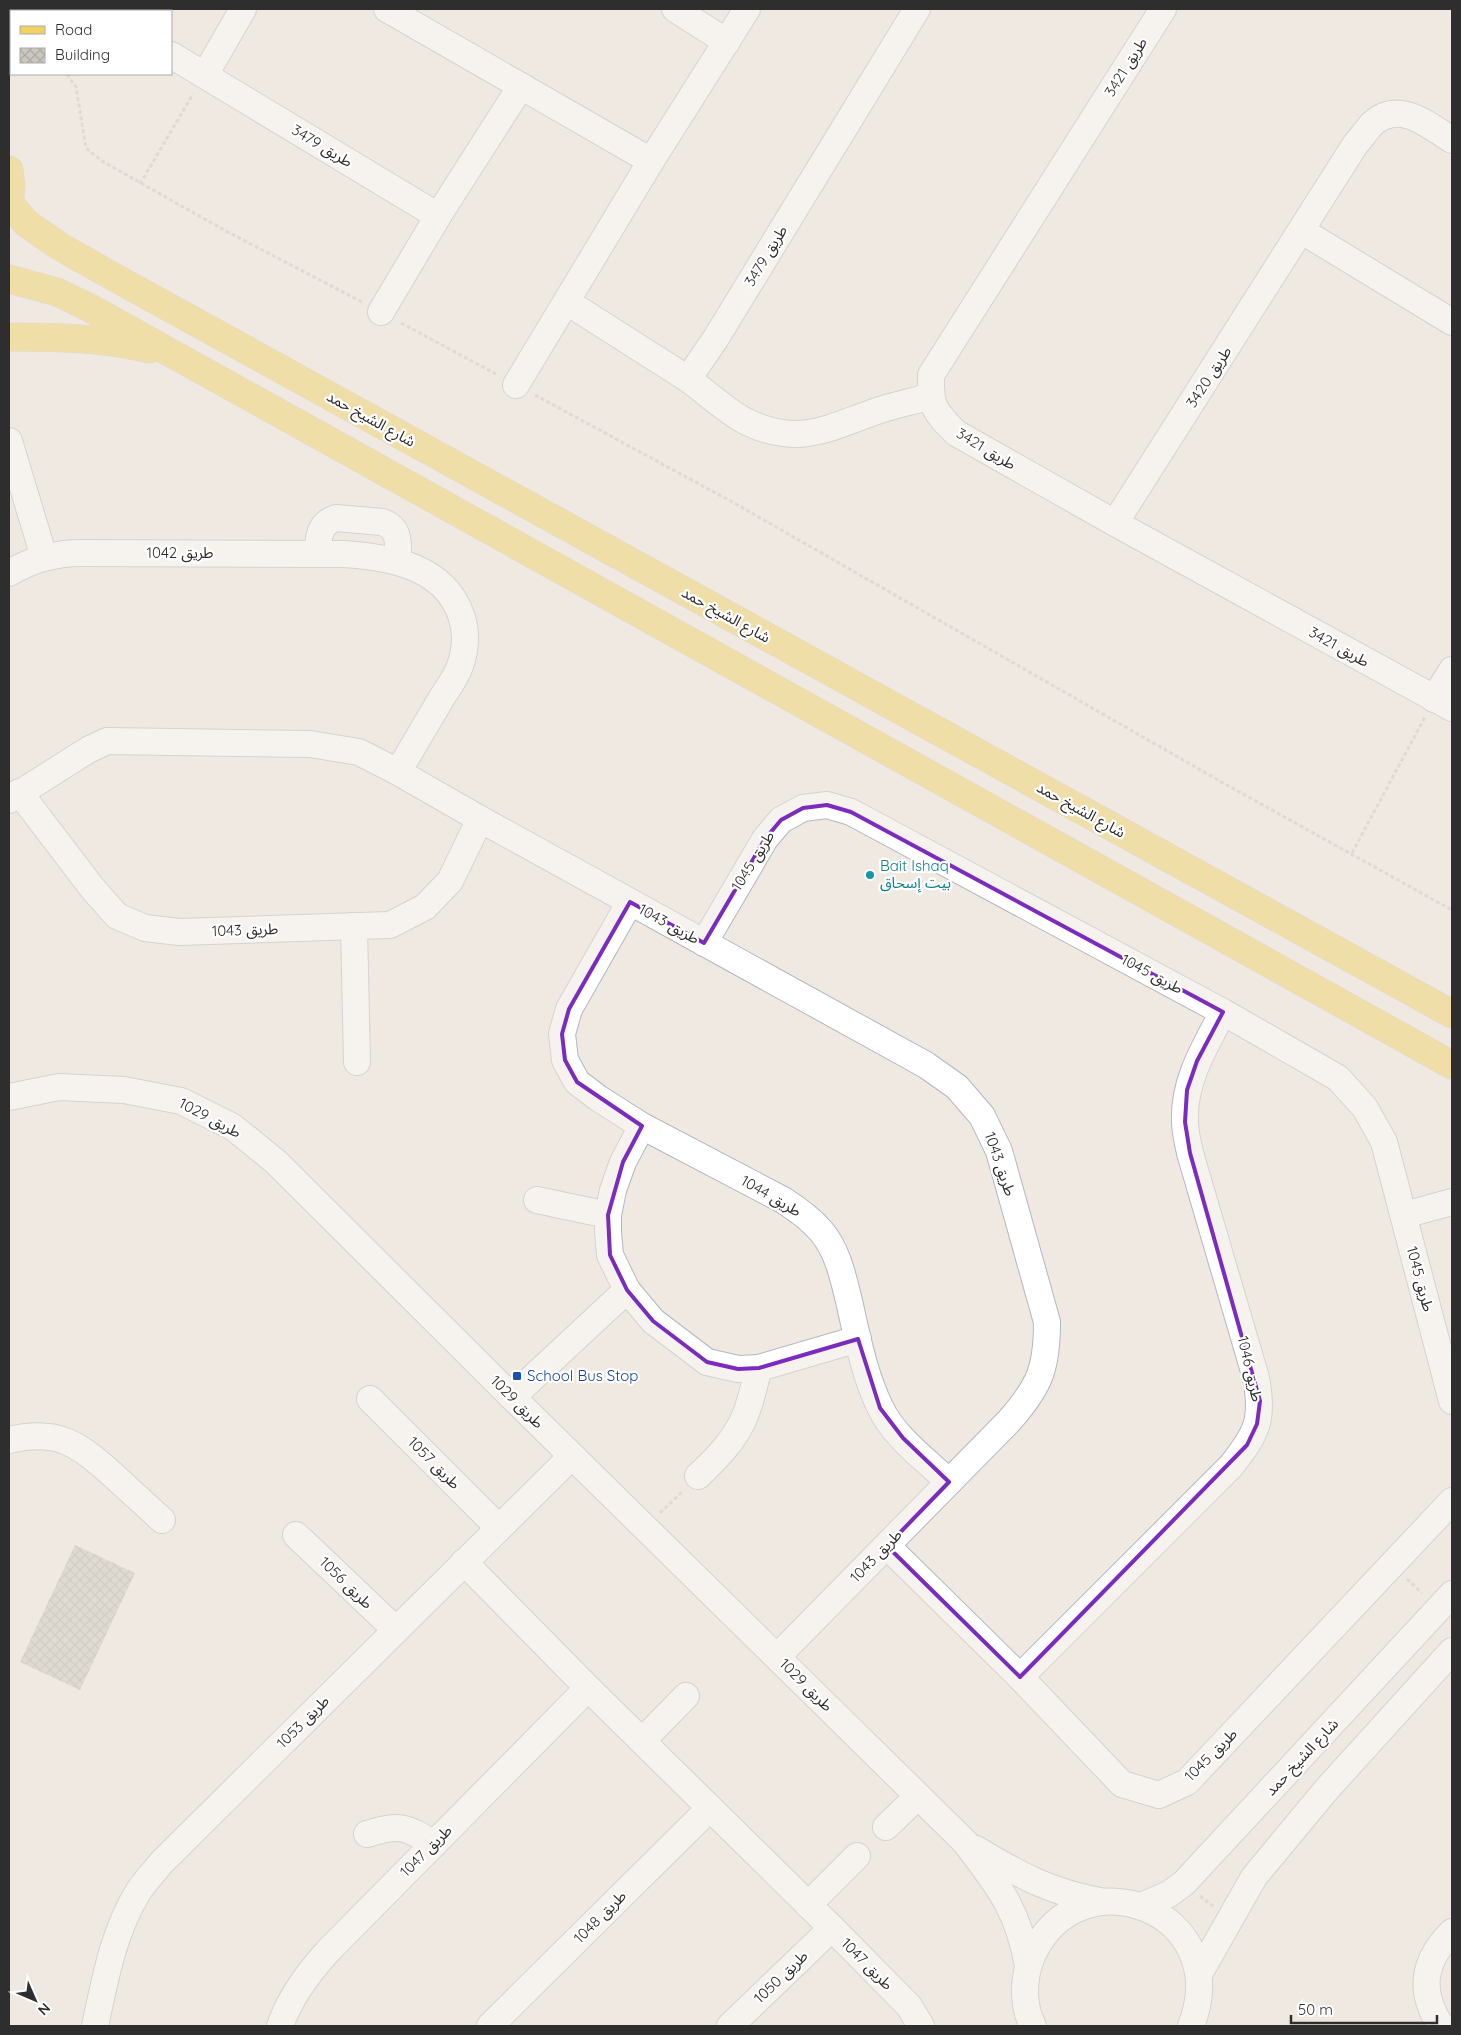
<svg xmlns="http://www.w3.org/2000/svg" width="1461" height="2035" viewBox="0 0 1461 2035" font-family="Quicksand,'Noto Sans Arabic',sans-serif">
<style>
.building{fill:url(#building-cross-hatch)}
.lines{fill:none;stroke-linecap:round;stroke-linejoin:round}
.minor-casing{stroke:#b4b7c1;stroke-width:28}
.major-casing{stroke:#c9c9c9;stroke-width:29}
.path{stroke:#c9c9c9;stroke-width:3;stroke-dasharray:4 2.5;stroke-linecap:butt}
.minor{stroke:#fff;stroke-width:26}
.major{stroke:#f2d163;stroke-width:28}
.marked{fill:none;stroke:#7b2cbf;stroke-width:4;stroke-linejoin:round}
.culture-dot{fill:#0f9aa8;stroke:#fff;stroke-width:2}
.transit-dot{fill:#1a4fb4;stroke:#fff;stroke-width:2}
.labels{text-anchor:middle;stroke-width:4.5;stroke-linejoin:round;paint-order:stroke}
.street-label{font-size:15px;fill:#2e2e2e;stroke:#fff}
.culture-label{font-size:15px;fill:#0d838f;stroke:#fff;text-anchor:start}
.transit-label{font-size:15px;fill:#164399;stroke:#fff;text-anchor:start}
</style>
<defs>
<pattern id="building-cross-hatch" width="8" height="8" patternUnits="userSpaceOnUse" patternTransform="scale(1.25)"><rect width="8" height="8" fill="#cbc7bf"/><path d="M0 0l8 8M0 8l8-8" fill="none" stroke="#afaba4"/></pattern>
</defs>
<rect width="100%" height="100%" fill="#efe9e1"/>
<polygon class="building" points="75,1545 135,1573 80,1690 20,1662"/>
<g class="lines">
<defs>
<g id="minor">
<polyline points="387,9 651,161"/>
<polyline points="675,9 727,42"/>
<path d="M1163,9l-232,366c-1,31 3,36 25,58l159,90 337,185"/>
<polyline points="29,11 31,9"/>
<polyline points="9,55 11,48"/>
<polyline points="171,55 438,216"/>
<polyline points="205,75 243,9"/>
<polyline points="1302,231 1452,322"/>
<polyline points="567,302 688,379 716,338 917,9"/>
<polyline points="381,312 438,216 521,86"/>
<path d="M688,379c18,13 39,33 59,43 54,26 84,4 136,-13 16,-5 32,-8 48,-13"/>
<polyline points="516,385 651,161 747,9"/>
<polyline points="9,441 44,557"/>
<path d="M1115,523l240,-378c6,-7 11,-14 17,-21 27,-25 56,1 80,16"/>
<path d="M317,554c2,-16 1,-30 19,-36l46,4c19,6 16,23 16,39"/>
<path d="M9,573c24,-14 46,-20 74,-20l261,1c45,3 100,12 117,61 6,17 5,34 -1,51 -4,12 -13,23 -19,33 -14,24 -29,49 -43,73"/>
<polyline points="1434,699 1452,670"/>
<polyline points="19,792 93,889 117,916 145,928 179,932 390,925 425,907 450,881 480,819"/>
<path d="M9,800l79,-50 19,-9 203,3 49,8 39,20 82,47 446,246 31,22 25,29 17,35 48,171c0,46 -7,64 -38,99l-232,236"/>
<path d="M630,902l-61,107 -7,25 3,26 12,22 21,16 44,28 141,74c14,9 27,18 38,31 17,20 22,46 28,70 8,35 15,73 31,106 14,30 45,52 69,75"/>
<polyline points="354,926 357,1062"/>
<polyline points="704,943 765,839 781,820 803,808 827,805 851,812 1223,1012 1338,1078 1365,1108 1384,1142 1452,1401"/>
<path d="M9,1097l50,-10 65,3 57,11 52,26 43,35 236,235 453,445c34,45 53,67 63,124"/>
<polyline points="642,1126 623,1162 613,1190 608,1215 608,1232 610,1255 627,1290 653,1321 707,1362 738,1369 759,1368 858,1339"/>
<polyline points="537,1200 608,1215"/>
<polyline points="1404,1215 1452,1202"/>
<polyline points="512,1397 627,1290"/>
<polyline points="370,1399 499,1528"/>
<path d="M9,1440c49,-12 69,4 104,35 16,15 33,30 49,45"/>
<path d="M698,1476c18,-17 36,-35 46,-58 7,-15 10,-34 15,-50"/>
<polyline points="296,1535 396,1630"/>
<polyline points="887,1546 1020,1677 1122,1784 1159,1795 1187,1782 1452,1501"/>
<polyline points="464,1562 588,1688 832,1928 909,2006 921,2026"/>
<path d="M1020,1677l211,-211c26,-33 33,-46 25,-88l-66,-225c-2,-10 -5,-21 -5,-31 -2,-41 20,-75 38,-110"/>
<polyline points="642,1741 686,1696"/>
<polyline points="886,1827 918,1796"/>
<path d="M367,1834c33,-10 38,-8 67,10"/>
<path d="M976,1849c43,26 74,43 124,52"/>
<polyline points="808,1905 857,1856"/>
<polyline points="1141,1906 1169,1894 1184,1883 1452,1594"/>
<polyline points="1199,1974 1254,1877 1327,1789 1452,1651"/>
<path d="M95,2026c10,-46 18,-93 43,-134 7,-11 16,-20 24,-30l410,-406"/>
<path d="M280,2026c10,-29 28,-53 49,-76l259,-262"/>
<polyline points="490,2026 710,1808"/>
<polyline points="730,2026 832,1928"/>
<path d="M1033,2026c-11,-21 -10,-48 -1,-70 47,-105 204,-45 159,70"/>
<path d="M1441,2026c-23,-35 -18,-65 11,-94"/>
</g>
<g id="major">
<polyline points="9,170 11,186 9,205"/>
<polyline points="9,203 26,223 59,246 112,276 1452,1014"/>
<polyline points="9,279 57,292 90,308 1452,1065"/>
<path d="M9,337c47,0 94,1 140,12"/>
</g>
</defs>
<use href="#minor" class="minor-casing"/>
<use href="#major" class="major-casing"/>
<g class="path">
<polyline points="97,9 100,11"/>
<polyline points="58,11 60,9"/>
<polyline points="67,74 76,87 86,148 102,161 224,230 362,302"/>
<polyline points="140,184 193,94"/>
<polyline points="401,323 496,374"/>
<polyline points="535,395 736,504 1225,784 1452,910"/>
<polyline points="1352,853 1425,717"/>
<polyline points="660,1513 683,1491"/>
<polyline points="1407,1579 1422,1593"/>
<polyline points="1200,1896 1213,1906"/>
</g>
<use href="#minor" class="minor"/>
<use href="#major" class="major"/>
</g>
<path d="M0 0H1461V2035H0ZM827,805l24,7 372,200 -26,49 -10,29 -2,32 5,31 70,248 -3,23 -10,21 -227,232 -133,-131 62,-64 -46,-44 -23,-30 -22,-69 -99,29 -21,1 -31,-7 -54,-41 -26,-31 -17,-35 -2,-40 15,-53 19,-36 -65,-44 -12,-22 -3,-26 7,-25 61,-107 74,41 61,-104 16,-19 22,-12z" fill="#efe9e1" fill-opacity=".55" fill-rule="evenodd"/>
<path class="marked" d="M827,805l24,7 372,200 -26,49 -10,29 -2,32 5,31 70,248 -3,23 -10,21 -227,232 -133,-131 62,-64 -46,-44 -23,-30 -22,-69 -99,29 -21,1 -31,-7 -54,-41 -26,-31 -17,-35 -2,-40 15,-53 19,-36 -65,-44 -12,-22 -3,-26 7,-25 61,-107 74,41 61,-104 16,-19 22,-12z"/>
<circle class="culture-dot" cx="870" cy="875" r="5"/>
<rect class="transit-dot" x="512" y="1371" width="10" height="10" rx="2.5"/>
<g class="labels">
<g class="street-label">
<text transform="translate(1126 67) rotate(-58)" y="5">طريق 3421</text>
<text transform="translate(322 146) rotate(31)" y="5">طريق 3479</text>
<text transform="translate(766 256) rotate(-59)" y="5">طريق 3479</text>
<text transform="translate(1209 377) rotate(-57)" y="5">طريق 3420</text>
<text transform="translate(371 419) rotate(29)" y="5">شارع الشيخ حمد</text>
<text transform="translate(986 449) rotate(31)" y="5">طريق 3421</text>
<text x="180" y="558">طريق 1042</text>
<text transform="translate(726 615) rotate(29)" y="5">شارع الشيخ حمد</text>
<text transform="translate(1339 647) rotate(29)" y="5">طريق 3421</text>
<text transform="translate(1081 810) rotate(29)" y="5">شارع الشيخ حمد</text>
<text transform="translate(753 861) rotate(-58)" y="5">طريق 1045</text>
<text transform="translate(669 924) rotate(29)" y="5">طريق 1043</text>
<text transform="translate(245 930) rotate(-2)" y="5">طريق 1043</text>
<text transform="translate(1152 974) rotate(28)" y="5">طريق 1045</text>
<text transform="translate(210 1118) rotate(28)" y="5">طريق 1029</text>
<text transform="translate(1000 1164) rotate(71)" y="5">طريق 1043</text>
<text transform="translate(771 1196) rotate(30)" y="5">طريق 1044</text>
<text transform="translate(1420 1279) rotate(75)" y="5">طريق 1045</text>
<text transform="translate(1250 1369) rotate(77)" y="5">طريق 1046</text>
<text transform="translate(517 1402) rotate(45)" y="5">طريق 1029</text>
<text transform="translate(434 1463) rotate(45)" y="5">طريق 1057</text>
<text transform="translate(876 1556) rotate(-46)" y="5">طريق 1043</text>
<text transform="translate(346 1583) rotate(44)" y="5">طريق 1056</text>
<text transform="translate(806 1685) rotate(45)" y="5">طريق 1029</text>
<text transform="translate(303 1722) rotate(-45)" y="5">طريق 1053</text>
<text transform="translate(1211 1755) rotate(-45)" y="5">طريق 1045</text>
<text transform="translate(1302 1757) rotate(-47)" y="5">شارع الشيخ حمد</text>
<text transform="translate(426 1851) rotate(-45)" y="5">طريق 1047</text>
<text transform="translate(600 1917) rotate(-45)" y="5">طريق 1048</text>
<text transform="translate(867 1964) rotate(45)" y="5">طريق 1047</text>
<text transform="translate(781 1977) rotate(-44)" y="5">طريق 1050</text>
</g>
<g class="culture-label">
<text x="880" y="871">Bait Ishaq<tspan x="880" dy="17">بيت إسحاق</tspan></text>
</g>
<g class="transit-label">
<text x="527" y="1381">School Bus Stop</text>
</g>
</g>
<rect width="1461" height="2035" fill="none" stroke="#2e2e2e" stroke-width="20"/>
<rect x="10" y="10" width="162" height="65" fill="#ffffff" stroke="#ababab"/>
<rect x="20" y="26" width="25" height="8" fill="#f2d163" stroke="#ababab"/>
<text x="55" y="35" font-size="15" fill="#2e2e2e">Road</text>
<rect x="20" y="48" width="25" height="15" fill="url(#building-cross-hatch)" stroke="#ababab"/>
<text x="55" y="60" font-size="15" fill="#2e2e2e">Building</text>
<g transform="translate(35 2000) rotate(135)" stroke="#ffffff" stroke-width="4" paint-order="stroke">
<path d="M0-4L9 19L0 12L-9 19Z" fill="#2e2e2e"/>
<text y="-8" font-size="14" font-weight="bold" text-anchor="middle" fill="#2e2e2e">N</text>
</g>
<path d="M1291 2015v8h146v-8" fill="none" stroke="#2e2e2e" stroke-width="2.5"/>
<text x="1298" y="2015" font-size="15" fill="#2e2e2e" stroke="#ffffff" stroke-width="4" paint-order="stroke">50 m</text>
</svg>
